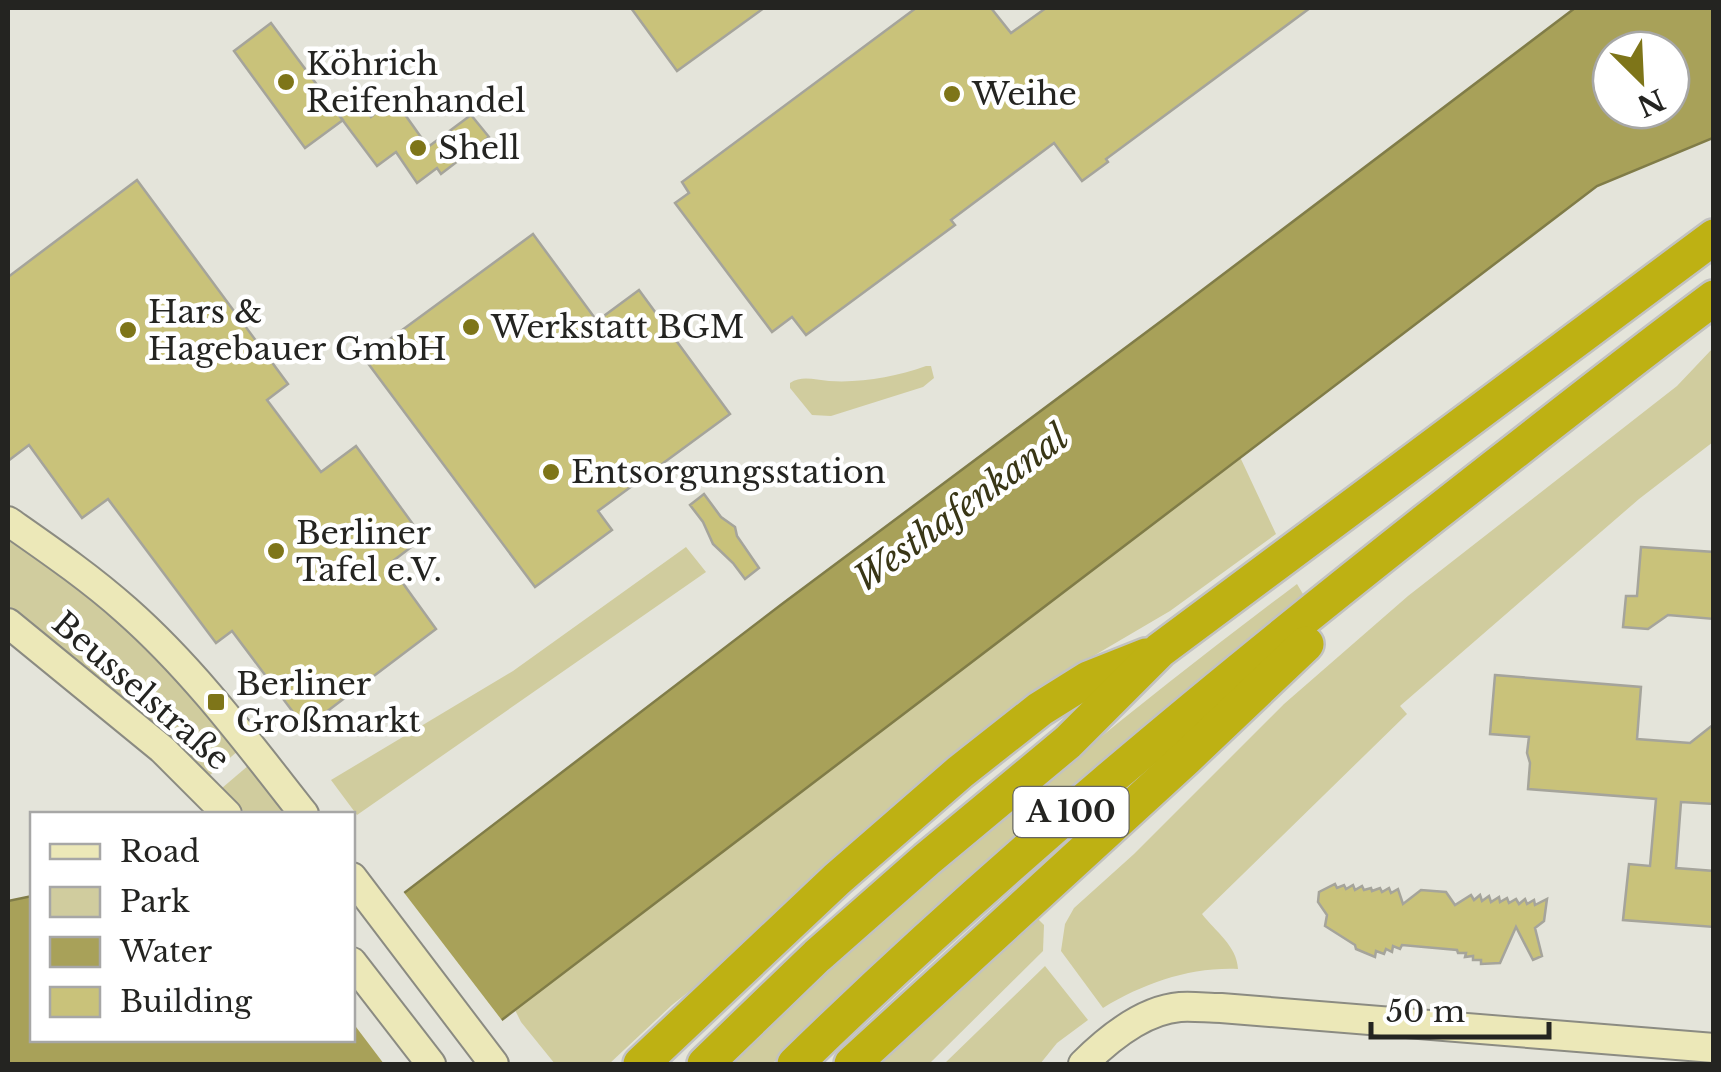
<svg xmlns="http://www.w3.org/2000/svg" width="1721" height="1072" viewBox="0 0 1721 1072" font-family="'Libre Baskerville',serif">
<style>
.green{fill:#d0cc9e}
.water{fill:#a8a159;stroke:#807c48;stroke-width:2.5;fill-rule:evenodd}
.pier{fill:#e4e4da}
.building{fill:#c9c27a;stroke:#a5a49b;stroke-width:2.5}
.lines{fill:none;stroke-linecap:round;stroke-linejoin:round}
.secondary-casing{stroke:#8b8b82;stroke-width:32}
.highway-casing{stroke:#c2c2c1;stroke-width:40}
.secondary{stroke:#ece8b8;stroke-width:28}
.highway{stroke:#beb113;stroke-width:35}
.poi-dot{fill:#7e7519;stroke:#fff;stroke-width:4}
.labels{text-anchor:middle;stroke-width:9;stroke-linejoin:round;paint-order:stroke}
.shield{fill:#fff;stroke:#666664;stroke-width:2.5}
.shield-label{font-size:30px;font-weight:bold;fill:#242421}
.poi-label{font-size:32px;fill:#242421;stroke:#fff;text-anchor:start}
.street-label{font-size:32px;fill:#242421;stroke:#fff}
.water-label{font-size:35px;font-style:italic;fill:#393616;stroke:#fff}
</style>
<rect width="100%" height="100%" fill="#e4e4da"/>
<g class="green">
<path d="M1713,348v94l-74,57 -239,207 7,8 -205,200c13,17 35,32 36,55 -48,-2 -94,14 -135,39l-42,-57 4,-27 9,-16 60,-54 150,-150 124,-108 269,-210z"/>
<path d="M926,366h5l3,12 -11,9 -92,29 -19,-1 -22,-27v-5c12,-8 25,-3 39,-2 33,2 66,-4 97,-15z"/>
<polygon points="1240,457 1276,534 1170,611 1078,665 734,956 672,1005 609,1064 555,1064 521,1022 515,1010"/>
<path d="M8,537c29,22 60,43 88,66 52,45 97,96 143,147l-29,25 -84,-76 -118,-94z"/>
<polygon points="686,547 706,572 357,815 331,780 513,671"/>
<path d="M1297,584l6,10 -176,148 -355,322h-45c181,-170 371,-331 570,-480z"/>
<polygon points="249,765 287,814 246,814 222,788"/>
<polygon points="1036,917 1044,925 1043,951 929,1064 875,1064"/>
<polygon points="1045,966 1088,1020 1057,1043 1040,1064 944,1064"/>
</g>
<path class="water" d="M1575,8h138v130l-116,48 -1153,878h-436v-163l24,-5v144h320l1,-108 429,-328 386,-288zM1611,50h60v60h-60z"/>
<polygon class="pier" points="408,883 402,890 504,1023 517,1016 453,1064 384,1064 353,1023 352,926"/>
<g class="building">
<polygon points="631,8 764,8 677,71"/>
<polygon points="916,8 991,8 1011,33 1046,8 1310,8 1106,159 1108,162 1082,181 1054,143 951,220 955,225 806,335 792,317 772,332 675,203 689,193 682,182"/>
<polygon points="271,23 338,113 358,99 371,117 389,102 391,105 396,102 428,147 471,115 489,137 441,174 437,168 417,183 396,152 377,166 338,114 343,120 305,148 234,51"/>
<polygon points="137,180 288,384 267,400 321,472 356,446 423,538 389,564 436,629 305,728 232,631 216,643 108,499 82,518 29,445 8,461 8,277"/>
<polygon points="533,234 597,321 639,290 730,414 598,511 612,530 535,587 364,358"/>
<polygon points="704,494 721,517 735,527 737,536 759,568 745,579 733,563 713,544 703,522 690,505"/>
<polygon points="1641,547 1714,552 1714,619 1668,615 1648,629 1623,627 1626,596 1637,596"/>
<polygon points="1495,675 1641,687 1637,739 1690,743 1714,724 1714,804 1681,802 1676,868 1714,871 1714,927 1623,920 1629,864 1650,866 1656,799 1528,789 1530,763 1527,753 1529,737 1490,734"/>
<polygon points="1335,884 1337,888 1344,885 1346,889 1353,885 1355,890 1362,886 1364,890 1371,888 1372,891 1380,888 1382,892 1389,888 1391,893 1398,889 1403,904 1421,890 1446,892 1455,905 1471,895 1474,900 1480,895 1482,901 1489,896 1491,902 1499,897 1500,902 1507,898 1509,903 1516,899 1519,904 1525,899 1527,904 1534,900 1535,905 1547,899 1544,921 1535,928 1542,956 1533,960 1516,927 1500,963 1481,964 1481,960 1473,960 1473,956 1465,957 1466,953 1458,953 1457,950 1402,945 1400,949 1393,946 1392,952 1386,949 1384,954 1376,951 1375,957 1356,949 1355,945 1325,926 1327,915 1318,902 1319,892"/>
</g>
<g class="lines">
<defs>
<g id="secondary">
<path d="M8,521c40,28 81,56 118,89 68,60 122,133 178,204"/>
<polyline points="8,623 162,749 227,814"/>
<polyline points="352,877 494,1064"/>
<polyline points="352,962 431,1064"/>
<path d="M1083,1064c24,-24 60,-54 97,-57 13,-1 28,1 41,1l493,40"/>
</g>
<g id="highway">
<polyline points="641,1064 837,879 960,772 1040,709 1088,679 1146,656"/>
<polyline points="705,1064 817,956 926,860 1068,742 1160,650 1714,237"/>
<path d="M795,1064c199,-194 413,-371 631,-543 96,-75 190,-150 288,-223"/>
<polyline points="852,1064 1186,758 1306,644"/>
</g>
</defs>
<use href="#secondary" class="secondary-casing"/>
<use href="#highway" class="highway-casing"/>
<use href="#secondary" class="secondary"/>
<use href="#highway" class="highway"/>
</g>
<g class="poi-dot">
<circle cx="286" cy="82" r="10"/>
<circle cx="952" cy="94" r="10"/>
<circle cx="418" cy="148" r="10"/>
<circle cx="471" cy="327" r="10"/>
<circle cx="128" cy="330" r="10"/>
<circle cx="551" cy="472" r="10"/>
<circle cx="276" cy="551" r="10"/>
<rect x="206" y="692" width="20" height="20" rx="5"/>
</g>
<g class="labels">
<rect class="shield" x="1013.5" y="787" width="115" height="50" rx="8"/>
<g class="shield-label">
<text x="1071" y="822">A 100</text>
</g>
<g class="poi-label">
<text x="306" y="75">Köhrich<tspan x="306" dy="37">Reifenhandel</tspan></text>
<text x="972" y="105">Weihe</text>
<text x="438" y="159">Shell</text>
<text x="148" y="323">Hars &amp;<tspan x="148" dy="37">Hagebauer GmbH</tspan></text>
<text x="491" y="338">Werkstatt BGM</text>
<text x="571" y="483">Entsorgungsstation</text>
<text x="296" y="544">Berliner<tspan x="296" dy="37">Tafel e.V.</tspan></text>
<text x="236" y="695">Berliner<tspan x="236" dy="37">Großmarkt</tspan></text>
</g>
<g class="street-label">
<text transform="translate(141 691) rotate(41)" y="11">Beusselstraße</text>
</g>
<g class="water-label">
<text transform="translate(961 508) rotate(-36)" y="12">Westhafenkanal</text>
</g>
</g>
<rect width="1721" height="1072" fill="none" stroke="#242421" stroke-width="20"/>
<rect x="30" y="812" width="325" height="230" fill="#ffffff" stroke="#a7a7a6" stroke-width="2.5"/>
<rect x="50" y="844" width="50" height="15" fill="#ece8b8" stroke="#a7a7a6" stroke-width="2.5"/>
<text x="120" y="862" font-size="30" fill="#242421">Road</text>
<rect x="50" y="887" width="50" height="30" fill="#d0cc9e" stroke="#a7a7a6" stroke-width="2.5"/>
<text x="120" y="912" font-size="30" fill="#242421">Park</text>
<rect x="50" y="937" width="50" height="30" fill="#a8a159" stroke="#a7a7a6" stroke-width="2.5"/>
<text x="120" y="962" font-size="30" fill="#242421">Water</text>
<rect x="50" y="987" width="50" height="30" fill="#c9c27a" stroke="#a7a7a6" stroke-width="2.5"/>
<text x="120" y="1012" font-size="30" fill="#242421">Building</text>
<g transform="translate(1641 80) rotate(156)"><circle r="48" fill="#ffffff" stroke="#a7a7a6" stroke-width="2.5"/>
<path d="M0-8L18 38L0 25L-18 38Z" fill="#7e7519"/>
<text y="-15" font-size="28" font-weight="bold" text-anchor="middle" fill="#242421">N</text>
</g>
<path d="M1371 1022v15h178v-15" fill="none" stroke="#242421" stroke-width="5"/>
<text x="1386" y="1022" font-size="30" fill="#242421" stroke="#ffffff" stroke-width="8" paint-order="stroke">50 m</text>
</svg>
